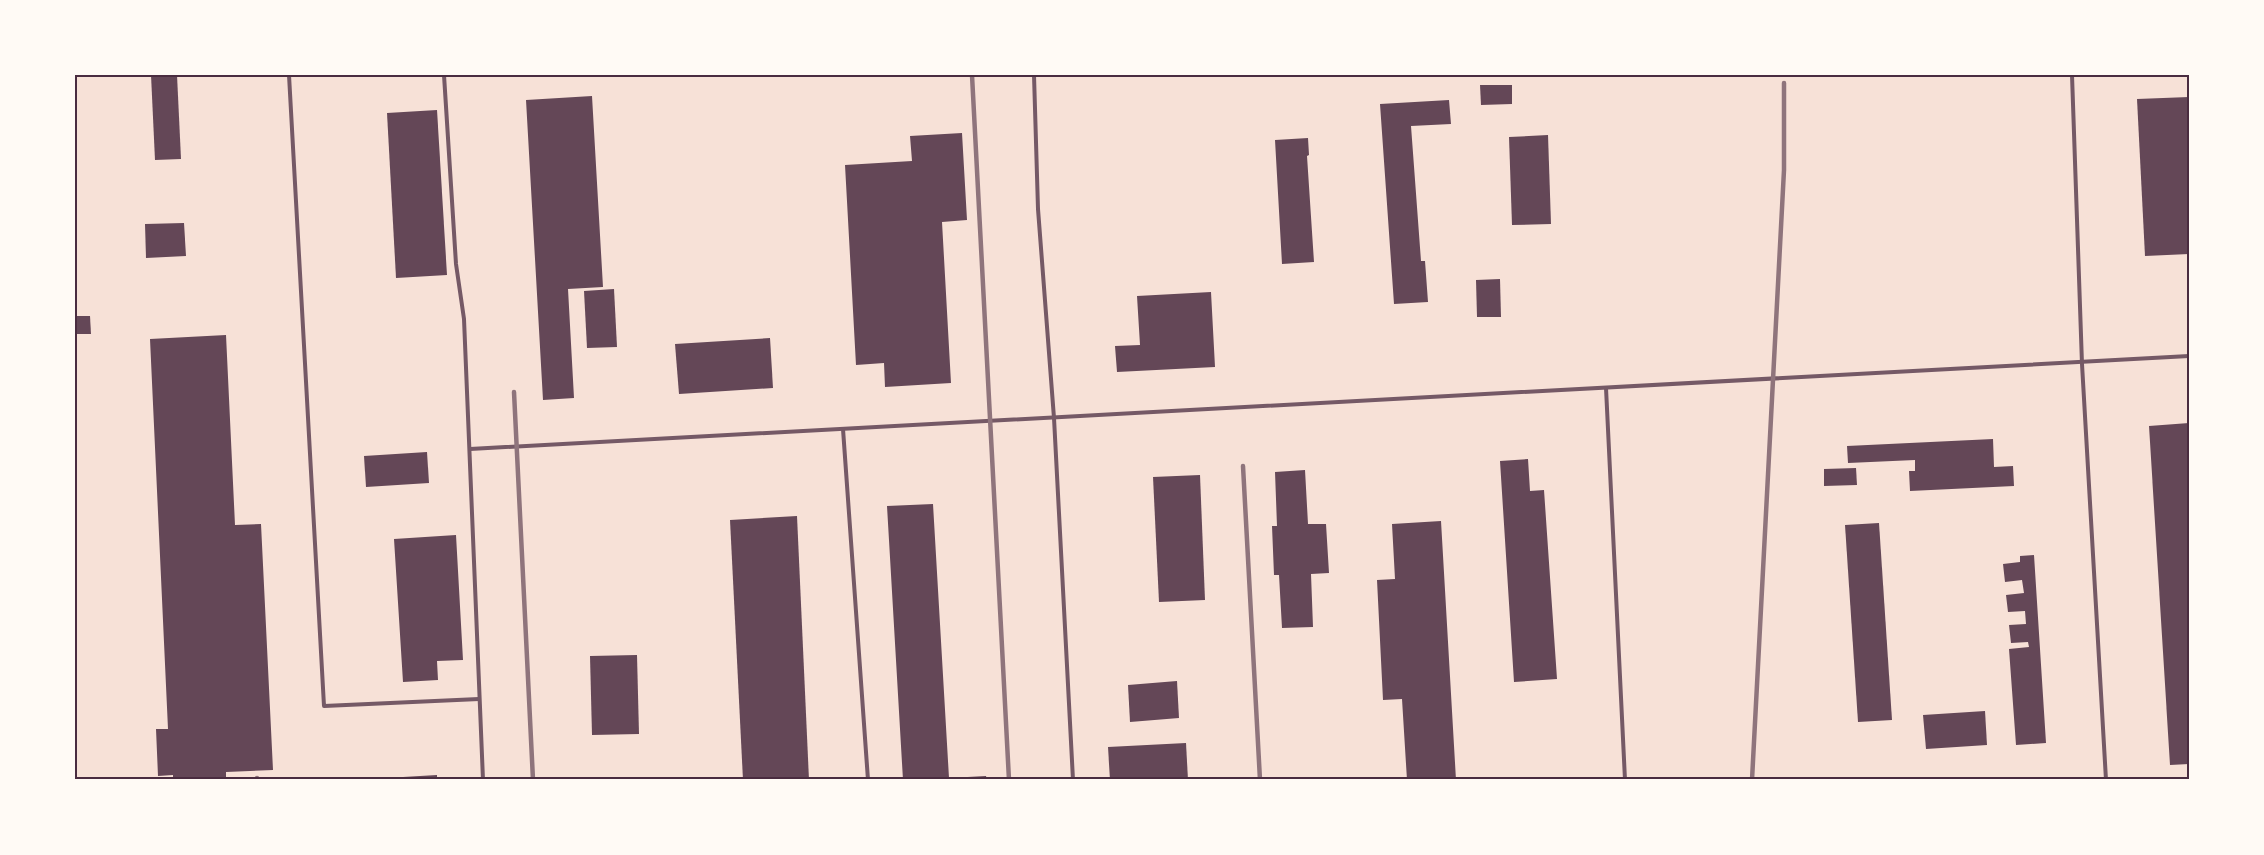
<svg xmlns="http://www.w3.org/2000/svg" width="2264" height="855" viewBox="0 0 2264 855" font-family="'Fira Sans',sans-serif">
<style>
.building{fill:#644757}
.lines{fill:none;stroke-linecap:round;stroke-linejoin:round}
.service{stroke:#755966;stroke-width:4}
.rail{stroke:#8f747c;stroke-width:4.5}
.neatline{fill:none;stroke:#4a2c40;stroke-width:2}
</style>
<rect width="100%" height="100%" fill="#f7e1d7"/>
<g class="building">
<polygon points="151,75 177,75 181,159 155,160"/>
<polygon points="1480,85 1512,85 1512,104 1481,105"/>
<polygon points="592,96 603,287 568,289 574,398 543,400 526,100"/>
<polygon points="2189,97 2189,254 2145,256 2137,99"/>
<polygon points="1449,100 1451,124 1411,126 1421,261 1425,261 1428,302 1394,304 1380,104"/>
<polygon points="437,110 447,275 396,278 387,113"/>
<polygon points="962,133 967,220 942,222 951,383 885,387 884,363 856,365 845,165 912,161 910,136"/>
<polygon points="1548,135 1551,224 1512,225 1509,137"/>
<polygon points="1308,138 1309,155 1307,156 1314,262 1282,264 1275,140"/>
<polygon points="184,223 186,256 146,258 145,224"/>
<polygon points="1500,279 1501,317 1477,317 1476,280"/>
<polygon points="614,289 617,347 587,348 584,291"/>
<polygon points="1211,292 1215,367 1117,372 1115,346 1140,345 1137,296"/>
<polygon points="77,316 90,316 91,334 77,334"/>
<polygon points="226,335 235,525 261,524 273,770 226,772 226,780 173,780 173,775 158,776 156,729 168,729 150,339"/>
<polygon points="770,338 773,388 679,394 675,344"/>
<polygon points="2189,423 2189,764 2170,765 2149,426"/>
<polygon points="1993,439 1994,467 2013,466 2014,486 1910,491 1909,471 1915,471 1915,460 1848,463 1847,446"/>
<polygon points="427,452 429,483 366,487 364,456"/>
<polygon points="1528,459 1530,491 1544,490 1557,679 1514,682 1500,461"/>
<polygon points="1856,468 1857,485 1824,486 1824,469"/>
<polygon points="1305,470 1308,524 1326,524 1329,573 1311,574 1313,627 1282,628 1279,575 1274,575 1272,526 1277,526 1275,472"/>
<polygon points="1200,475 1205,600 1159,602 1153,477"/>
<polygon points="933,504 949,778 986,776 987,780 903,780 887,506"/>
<polygon points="797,516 809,780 743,780 730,520"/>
<polygon points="1441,521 1456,780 1407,780 1402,699 1383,700 1377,580 1395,579 1392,524"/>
<polygon points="1879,523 1892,720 1858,722 1845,525"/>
<polygon points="456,535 463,660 437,661 438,680 403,682 394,539"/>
<polygon points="2034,555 2046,743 2016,745 2009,649 2029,647 2028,642 2011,643 2009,625 2026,624 2025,611 2008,612 2006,595 2024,593 2022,580 2005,582 2003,564 2020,562 2020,556"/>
<polygon points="637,655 639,734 592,735 590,656"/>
<polygon points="1177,681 1179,718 1130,722 1128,685"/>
<polygon points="1985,711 1987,745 1926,749 1923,715"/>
<polygon points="1186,743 1188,780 1110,780 1108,747"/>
<polygon points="437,775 437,780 386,780 386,778"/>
</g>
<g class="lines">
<g class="service">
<polyline points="289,75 324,706 479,699"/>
<polyline points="444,75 456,264 464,319 483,780"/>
<polyline points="1034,75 1038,209 1054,418 1073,780"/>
<polyline points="2072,75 2082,364 2106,780"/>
<polyline points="1606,388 1625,780"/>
<polyline points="843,429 868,780"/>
<polyline points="470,449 2189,356"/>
</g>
<g class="rail">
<polyline points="972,75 1009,780"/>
<polyline points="514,392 533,780"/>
<polyline points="1243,466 1260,780"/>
<polyline points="257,778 257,780"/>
<polyline points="1752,780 1784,170 1784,83"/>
</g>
</g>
<rect width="2264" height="855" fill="none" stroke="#fffaf5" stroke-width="153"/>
<rect x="76" y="76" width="2112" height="702" class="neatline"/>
</svg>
